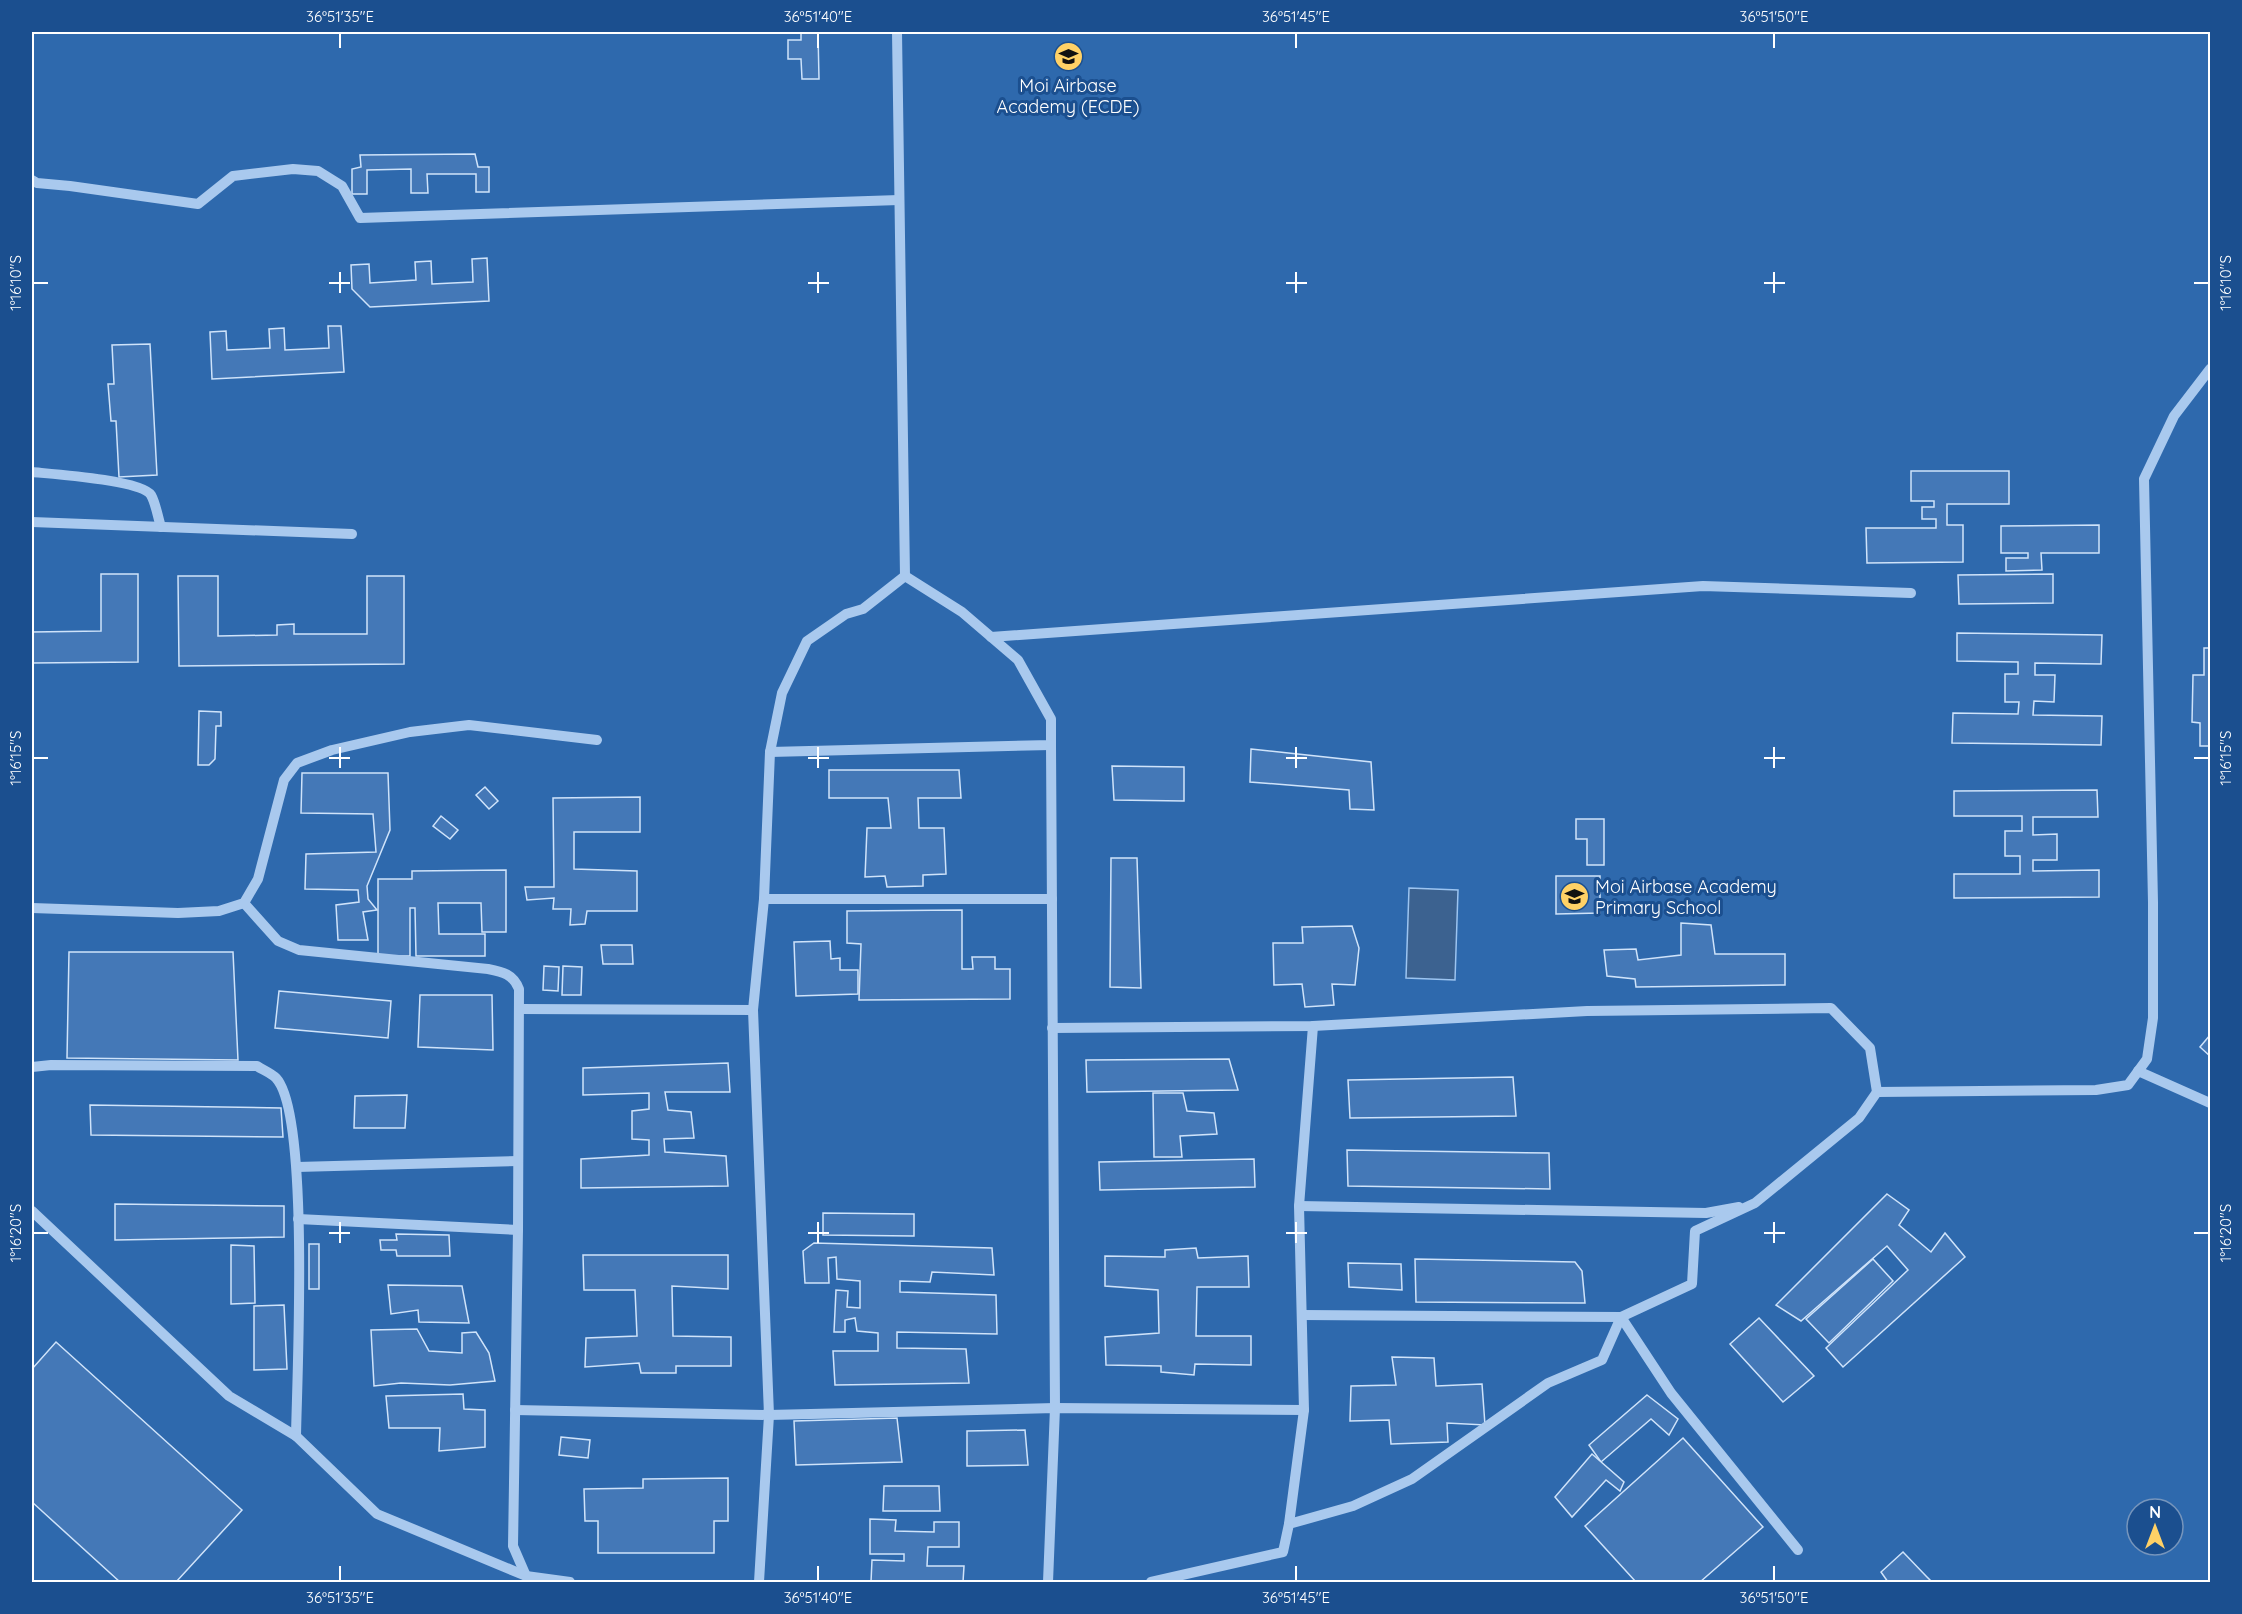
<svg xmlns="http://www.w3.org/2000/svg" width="2242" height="1614" viewBox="0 0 2242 1614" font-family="Quicksand,sans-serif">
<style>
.green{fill:#2e69ad;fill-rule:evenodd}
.water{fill:#3c6290;stroke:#9cc4f0;stroke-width:1.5}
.building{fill:#4478b7;stroke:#cfe3fa;stroke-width:1.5}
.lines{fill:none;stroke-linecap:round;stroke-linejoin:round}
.minor{stroke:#a9c9ee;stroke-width:10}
.ticks{fill:none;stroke:#fff;stroke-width:2}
.labels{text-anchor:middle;stroke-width:6;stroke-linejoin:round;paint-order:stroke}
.poi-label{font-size:18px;fill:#fff;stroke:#1b4f8f}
.neatline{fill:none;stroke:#fff;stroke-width:2}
.ticks-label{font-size:15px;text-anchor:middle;fill:#fff}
</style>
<rect width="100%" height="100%" fill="#1b4f8f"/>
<path class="green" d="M32,32h2178v1550h-2178zM2137,1509h36v36h-36z"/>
<polygon class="water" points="1409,888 1458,890 1455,980 1406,978"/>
<g class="building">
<polygon points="801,32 818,32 819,79 802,79 801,59 788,59 788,40 801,40"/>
<polygon points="475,154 478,167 489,167 489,192 476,192 476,174 427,174 428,193 411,193 411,169 367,170 367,194 352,194 352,169 361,167 360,155"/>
<polygon points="487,258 489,301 370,307 352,289 351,265 369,264 370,283 416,280 415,262 431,261 432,284 473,282 472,259"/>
<polygon points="328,326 341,326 344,372 212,379 210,332 226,331 227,350 270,348 269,329 284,328 285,350 329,348"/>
<polygon points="150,344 157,475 119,477 116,421 111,421 108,384 114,384 112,345"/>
<polygon points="1911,471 2009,471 2009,504 1947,504 1947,525 1963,525 1963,562 1867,563 1866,528 1936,528 1936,519 1922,519 1922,507 1934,507 1934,501 1911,501"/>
<polygon points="2099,525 2099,553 2041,553 2042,570 2006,571 2006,558 2028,558 2028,553 2001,553 2001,526"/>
<polygon points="101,574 138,574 138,662 32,663 32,632 101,631"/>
<polygon points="2053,574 2053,603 1959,604 1958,575"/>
<polygon points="178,576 218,576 218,636 277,635 277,625 294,624 294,634 367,634 367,576 404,576 404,664 179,666"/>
<polygon points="1957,633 2102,635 2101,664 2035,663 2035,675 2055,675 2054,702 2034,701 2033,715 2102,716 2101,745 1952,743 1953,713 2018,714 2019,702 2005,702 2005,674 2018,674 2018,662 1957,661"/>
<polygon points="2204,648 2210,648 2210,746 2200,746 2200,723 2192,722 2193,675 2204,675"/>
<polygon points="199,711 221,712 221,726 216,726 215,759 209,765 198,765"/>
<polygon points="1251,749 1371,762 1374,810 1350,809 1349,790 1250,782"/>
<polygon points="1112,766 1184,767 1184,801 1114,800"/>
<polygon points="829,770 959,770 961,798 918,798 919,828 944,828 946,874 923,875 923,886 887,887 885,876 865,877 867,828 891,828 888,798 829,798"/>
<polygon points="302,773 388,773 390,830 367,886 368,899 377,910 363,912 368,940 338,940 336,905 359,902 358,890 305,889 306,854 376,852 373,814 301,813"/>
<polygon points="485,787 498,801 489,809 476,795"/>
<polygon points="2097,790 2098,817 2033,817 2033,835 2057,834 2057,860 2033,860 2033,871 2099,870 2099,897 1954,898 1954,874 2020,874 2020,856 2005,856 2005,831 2022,831 2022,816 1954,816 1954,791"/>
<polygon points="640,797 640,832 574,832 574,869 637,871 637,911 587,911 585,924 570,925 571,909 553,909 554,898 527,900 525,887 554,887 553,798"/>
<polygon points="441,816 458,830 450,839 433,826"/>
<polygon points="1576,819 1604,819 1604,865 1587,865 1587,839 1576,839"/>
<polygon points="1111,858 1137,858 1141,988 1110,987"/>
<polygon points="506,870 506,932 482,932 481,903 438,903 439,934 485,934 485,956 416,956 415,908 410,908 410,956 378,956 378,879 412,879 412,871"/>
<polygon points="1556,876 1600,876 1600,913 1556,914"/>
<polygon points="962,910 962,969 973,969 972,957 995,957 995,969 1010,969 1010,999 859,1000 861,944 847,943 847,911"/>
<polygon points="1681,923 1711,925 1715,954 1785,954 1785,985 1636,987 1635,979 1607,976 1604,950 1636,949 1638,960 1681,955"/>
<polygon points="1352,926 1359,948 1355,985 1332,984 1334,1005 1305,1007 1302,984 1274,985 1273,943 1303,943 1302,927"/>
<polygon points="830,941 831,959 840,958 840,970 858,970 858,994 796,996 794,942"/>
<polygon points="601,945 632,945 633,964 603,964"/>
<polygon points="69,952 233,952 238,1060 67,1058"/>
<polygon points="544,966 559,967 558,991 543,990"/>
<polygon points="563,966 582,967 581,995 562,995"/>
<polygon points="279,991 391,1001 388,1038 275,1028"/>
<polygon points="420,995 492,995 493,1050 418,1047"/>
<polygon points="2210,1035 2210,1056 2200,1047"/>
<polygon points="1229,1059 1238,1090 1087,1092 1086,1060"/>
<polygon points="728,1063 730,1092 665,1092 668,1110 691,1112 694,1138 664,1139 665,1152 726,1156 728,1186 581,1188 581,1159 649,1155 649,1140 632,1139 632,1111 649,1109 649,1093 583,1095 583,1068"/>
<polygon points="1513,1077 1516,1116 1350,1118 1348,1080"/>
<polygon points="1153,1093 1183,1093 1187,1111 1214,1113 1217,1134 1180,1136 1182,1157 1154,1157"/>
<polygon points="407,1095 405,1128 354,1128 355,1096"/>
<polygon points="90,1105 281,1108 283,1137 91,1135"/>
<polygon points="1347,1150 1549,1153 1550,1189 1348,1186"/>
<polygon points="1254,1159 1255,1187 1100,1190 1099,1162"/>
<polygon points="1887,1194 1909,1210 1899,1225 1931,1252 1945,1233 1965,1257 1843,1367 1826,1348 1908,1270 1887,1246 1801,1321 1776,1305"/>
<polygon points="115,1204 284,1206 284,1237 115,1240"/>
<polygon points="823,1213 914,1214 914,1236 823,1235"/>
<polygon points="396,1234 449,1235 450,1256 397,1256 396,1250 381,1250 380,1240 397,1240"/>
<polygon points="814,1243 992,1248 994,1275 932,1272 930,1282 900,1281 900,1292 996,1295 997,1334 897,1332 897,1348 966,1349 969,1383 835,1385 833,1351 878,1351 878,1333 857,1331 855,1318 845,1320 845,1332 834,1332 836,1290 848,1291 847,1307 860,1308 860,1281 837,1279 836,1257 828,1258 829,1283 805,1283 803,1251"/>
<rect x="309" y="1244" width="10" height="45"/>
<polygon points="231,1245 254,1246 255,1303 231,1304"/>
<polygon points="1196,1248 1198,1258 1248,1256 1249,1287 1197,1287 1196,1336 1251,1336 1251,1365 1195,1364 1194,1375 1161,1372 1161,1366 1106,1365 1105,1337 1159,1333 1158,1290 1105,1286 1105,1256 1165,1257 1165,1250"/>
<polygon points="583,1255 728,1255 728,1289 672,1286 673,1336 731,1337 731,1366 676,1366 676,1373 641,1373 639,1363 585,1367 586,1338 637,1336 635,1290 584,1290"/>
<polygon points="1415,1259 1575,1262 1582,1271 1585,1303 1416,1302"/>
<polygon points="1873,1259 1893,1281 1829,1343 1806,1319"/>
<polygon points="1348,1263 1401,1264 1402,1290 1349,1287"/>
<polygon points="388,1285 462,1286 469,1323 419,1322 418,1310 391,1314"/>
<polygon points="284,1305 287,1369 254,1370 254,1306"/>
<polygon points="1759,1318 1814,1376 1783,1402 1730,1344"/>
<polygon points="417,1329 429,1351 462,1353 462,1333 476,1332 489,1353 495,1381 450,1385 401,1383 374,1386 371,1330"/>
<polygon points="56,1342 242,1510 176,1582 120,1582 32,1502 32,1369"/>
<polygon points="1392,1357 1434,1358 1436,1386 1482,1384 1485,1425 1447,1423 1448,1442 1391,1444 1389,1420 1350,1421 1351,1386 1396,1385"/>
<polygon points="463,1394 464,1409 485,1410 485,1447 439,1451 440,1428 389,1428 386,1396"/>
<polygon points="1647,1395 1678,1419 1669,1435 1651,1419 1601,1462 1589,1445"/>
<polygon points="897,1418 902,1462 796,1465 794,1421"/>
<polygon points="1025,1430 1028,1465 967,1466 967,1431"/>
<polygon points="561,1437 590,1440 588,1458 559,1455"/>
<polygon points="1683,1438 1763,1527 1700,1582 1636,1582 1585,1526"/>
<polygon points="1592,1454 1624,1482 1620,1491 1606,1480 1572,1517 1555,1497"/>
<polygon points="728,1478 728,1521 714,1521 714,1553 598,1553 598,1521 585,1521 584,1489 643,1488 643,1479"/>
<polygon points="884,1486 939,1486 940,1511 883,1511"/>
<polygon points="870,1519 896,1520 895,1531 934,1532 934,1522 959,1522 959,1547 928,1547 927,1566 964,1566 963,1582 871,1582 872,1560 904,1561 904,1554 870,1554"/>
<polygon points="1903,1552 1926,1576 1932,1582 1888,1582 1881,1572"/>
</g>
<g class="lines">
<g class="minor">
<polyline points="897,32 905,576"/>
<polyline points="32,180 37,183 70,186 198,204 233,176 293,169 318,171 342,186 360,218 899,200"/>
<path d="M32,472c20,2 109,8 119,23 5,9 7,23 10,32"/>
<polyline points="32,522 352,534"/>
<polygon points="905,576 962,612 1018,660 1051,719 1051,745 770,752 782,693 807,641 846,614 863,609"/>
<polyline points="991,637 1703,586 1911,593"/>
<polyline points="764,899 1052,899"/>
<path d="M244,903l34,38 21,9 189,19c15,3 25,5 31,20l-1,241 -5,316 13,30"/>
<polyline points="32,908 178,913 219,911 244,903 258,879 284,780 297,763 332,750 410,732 469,725 597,740"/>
<polyline points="520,1009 753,1010"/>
<polyline points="1052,1028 1313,1026 1587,1011 1831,1008 1870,1048 1877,1092"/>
<path d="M32,1067l19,-2 206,1c6,4 14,7 19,12 34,36 21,298 20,358"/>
<polyline points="2138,1071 2210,1103"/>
<polyline points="297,1167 518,1161"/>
<polyline points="1299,1206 1706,1213 1739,1207"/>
<polyline points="32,1211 229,1396 296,1436 377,1514 526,1576 570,1582"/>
<polyline points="298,1219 518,1230"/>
<polyline points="1302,1315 1621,1317 1671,1393 1798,1550"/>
<polyline points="515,1410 769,1415 1055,1408 1304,1410"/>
<polyline points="1289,1524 1304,1410 1299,1206 1313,1026"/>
<polyline points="759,1582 769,1415 753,1010 764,899 770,752"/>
<polyline points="1048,1582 1055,1408 1051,745"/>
<polyline points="1151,1582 1283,1552 1289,1524 1353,1506 1412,1479 1548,1383 1602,1360 1621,1317 1692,1284 1695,1231 1755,1203 1859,1118 1877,1092 2096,1090 2128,1085 2147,1059 2153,1018 2153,902 2144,479 2174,416 2210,369"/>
</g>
</g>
<path class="ticks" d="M340,33v15M818,33v15M1296,33v15M1774,33v15M340,272v21M818,272v21M1296,272v21M1774,272v21M33,283h15M329,283h21M808,283h21M1286,283h21M1764,283h21M2194,283h15M340,747v21M818,747v21M1296,747v21M1774,747v21M33,758h15M329,758h21M808,758h21M1286,758h21M1764,758h21M2194,758h15M340,1222v21M818,1222v21M1296,1222v21M1774,1222v21M33,1233h15M329,1233h21M808,1233h21M1286,1233h21M1764,1233h21M2194,1233h15M340,1566v15M818,1566v15M1296,1566v15M1774,1566v15"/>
<defs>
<symbol id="school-disc" viewBox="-11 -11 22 22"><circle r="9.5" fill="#ffd166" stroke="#1b4f8f"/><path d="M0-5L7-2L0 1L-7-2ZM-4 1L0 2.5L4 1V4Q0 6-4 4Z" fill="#111"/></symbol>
</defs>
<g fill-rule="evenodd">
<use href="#school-disc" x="1052" y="40" width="33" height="33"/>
<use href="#school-disc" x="1558" y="880" width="33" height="33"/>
</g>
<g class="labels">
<g class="poi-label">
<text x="1068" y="92">Moi Airbase<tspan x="1068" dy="21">Academy (ECDE)</tspan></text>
<text x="1595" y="893" text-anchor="start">Moi Airbase Academy<tspan x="1595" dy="21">Primary School</tspan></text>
</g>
</g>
<rect width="2242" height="1614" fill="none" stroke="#1b4f8f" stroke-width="66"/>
<g transform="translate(2155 1527)"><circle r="28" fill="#1b4f8f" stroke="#7695bc" stroke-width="1.5"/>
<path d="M0-4.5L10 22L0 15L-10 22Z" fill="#ffd166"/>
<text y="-9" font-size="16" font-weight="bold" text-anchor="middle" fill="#ffffff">N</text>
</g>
<rect x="33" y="33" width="2176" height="1548" class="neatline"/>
<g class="ticks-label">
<text x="340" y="22">36°51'35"E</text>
<text x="818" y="22">36°51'40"E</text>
<text x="1296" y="22">36°51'45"E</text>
<text x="1774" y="22">36°51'50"E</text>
<text transform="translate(16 283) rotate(-90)" y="5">1°16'10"S</text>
<text transform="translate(2226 283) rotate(-90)" y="5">1°16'10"S</text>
<text transform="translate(16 758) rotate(-90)" y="5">1°16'15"S</text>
<text transform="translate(2226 758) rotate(-90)" y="5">1°16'15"S</text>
<text transform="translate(16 1233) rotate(-90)" y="5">1°16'20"S</text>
<text transform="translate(2226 1233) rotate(-90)" y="5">1°16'20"S</text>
<text x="340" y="1603">36°51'35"E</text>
<text x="818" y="1603">36°51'40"E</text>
<text x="1296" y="1603">36°51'45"E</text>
<text x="1774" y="1603">36°51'50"E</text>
</g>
</svg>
